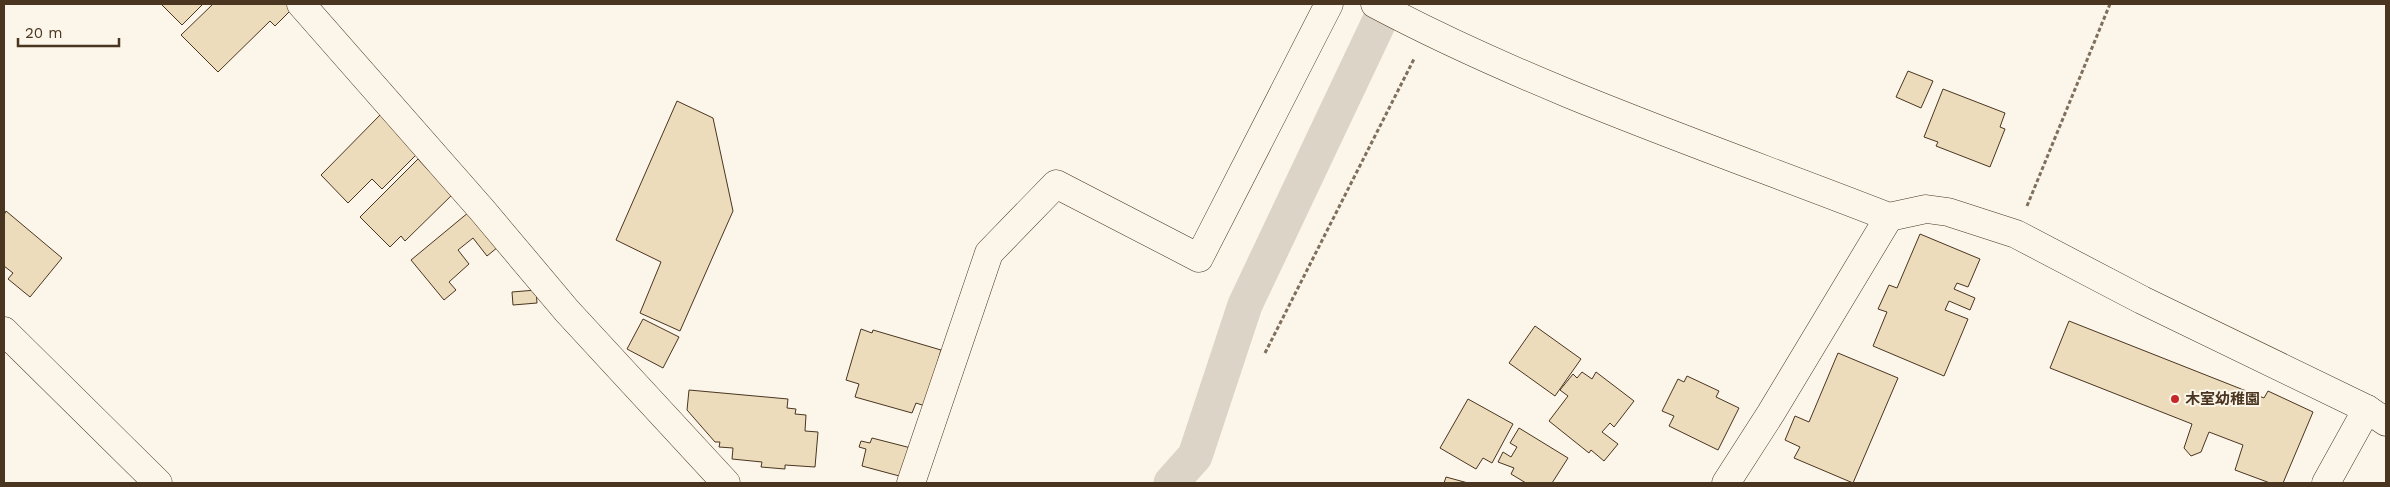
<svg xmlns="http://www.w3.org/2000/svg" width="2390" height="487" viewBox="0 0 2390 487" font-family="'Work Sans','Noto Sans JP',sans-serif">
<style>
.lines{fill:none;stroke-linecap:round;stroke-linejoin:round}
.canal{stroke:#dcd4c6;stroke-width:35}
.building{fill:#ecdcbc;stroke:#4a3520}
.minor-casing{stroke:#4a3520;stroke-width:29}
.path{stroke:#7f6f5c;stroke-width:3;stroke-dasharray:4 2.5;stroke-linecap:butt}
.minor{stroke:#fbf6e9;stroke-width:28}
.poi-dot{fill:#c62828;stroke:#fbf6e9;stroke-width:2}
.labels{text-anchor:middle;stroke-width:4;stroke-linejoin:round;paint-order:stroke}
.poi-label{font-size:15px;font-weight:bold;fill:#4a3520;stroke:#fbf6e9;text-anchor:start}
</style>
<rect width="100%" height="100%" fill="#fbf6e9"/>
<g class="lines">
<polyline class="canal" points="1171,483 1195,456 1245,305 1379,22"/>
</g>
<g class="building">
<polygon points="161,4 203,4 182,25"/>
<polygon points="213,4 290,4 294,7 275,26 270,21 218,72 181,35"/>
<polygon points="1908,71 1933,81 1921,108 1896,97"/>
<polygon points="1943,89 2005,113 2000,127 2005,129 1990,167 1936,146 1938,142 1924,137"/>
<polygon points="677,101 713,118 733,211 680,331 640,313 661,262 616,240"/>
<polygon points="382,113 420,151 382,189 372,179 348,203 321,175"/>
<polygon points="418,159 433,175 456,191 405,241 401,236 390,247 360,217"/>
<polygon points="6,211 62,258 30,297 8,279 13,273 4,266 4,215"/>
<polygon points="469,212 498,247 487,256 473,238 458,250 469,264 449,282 456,290 444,300 411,260"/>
<polygon points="1920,234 1980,259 1968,287 1957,283 1954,289 1975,298 1970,310 1949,301 1945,310 1968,319 1944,376 1873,346 1887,312 1878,309 1889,285 1897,288"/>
<polygon points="536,290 537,303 513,305 512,292"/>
<polygon points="643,319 679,337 663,368 627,349"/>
<polygon points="2069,321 2264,398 2268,391 2313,412 2283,483 2270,483 2235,470 2243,445 2209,432 2201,452 2191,456 2184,448 2192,424 2050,368"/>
<polygon points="1535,326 1581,359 1555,396 1509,363"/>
<polygon points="861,329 872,333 873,330 941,350 925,406 916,403 912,413 855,397 859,384 846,380"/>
<polygon points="1838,353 1898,378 1853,483 1794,458 1800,447 1785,440 1795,416 1809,422"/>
<polygon points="1582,372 1592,379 1596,372 1634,401 1614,427 1610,423 1602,432 1618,444 1604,461 1591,450 1589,453 1549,421 1568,396 1560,390 1573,374 1577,378"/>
<polygon points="1687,376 1719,391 1716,397 1739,408 1718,450 1669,426 1674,416 1662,411 1678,379 1684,382"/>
<polygon points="689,390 788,399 787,408 796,409 795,414 806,415 805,431 818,432 815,467 785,465 785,469 761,467 762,462 732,459 733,448 719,447 720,442 715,442 687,410"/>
<polygon points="1468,399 1513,424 1492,463 1483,458 1476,469 1440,448"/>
<polygon points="1519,428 1568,458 1552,483 1526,483 1511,474 1514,468 1498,462 1503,452 1511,457 1517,447 1510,443"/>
<polygon points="872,438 911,448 903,477 862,466 866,449 859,447 861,441 870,443"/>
<polygon points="1446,477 1468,483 1444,483"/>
</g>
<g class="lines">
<defs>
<g id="minor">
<polyline points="301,4 482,210 567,311 726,483"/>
<path d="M1375,4c162,86 342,146 514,213l37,-8 22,3 68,22 126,66 225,109 19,13"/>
<polyline points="4,331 158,483"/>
<polyline points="911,483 989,253 1056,184 1199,258 1329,4"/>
<polyline points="1726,483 1771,413 1889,217"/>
<polyline points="2326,483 2367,409"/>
</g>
</defs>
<use href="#minor" class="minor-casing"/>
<g class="path">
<polyline points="2027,206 2110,4"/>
<polyline points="1265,353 1414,59"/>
</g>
<use href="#minor" class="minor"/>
</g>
<circle class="poi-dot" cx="2175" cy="399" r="5"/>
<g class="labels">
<g class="poi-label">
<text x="2185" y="404">木室幼稚園</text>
</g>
</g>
<rect width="2390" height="487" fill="none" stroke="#4a3520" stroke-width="10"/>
<path d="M18 38v8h101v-8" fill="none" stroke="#4a3520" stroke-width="2.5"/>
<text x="25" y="38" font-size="15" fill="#4a3520" stroke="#fbf6e9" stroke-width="4" paint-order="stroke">20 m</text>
</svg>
